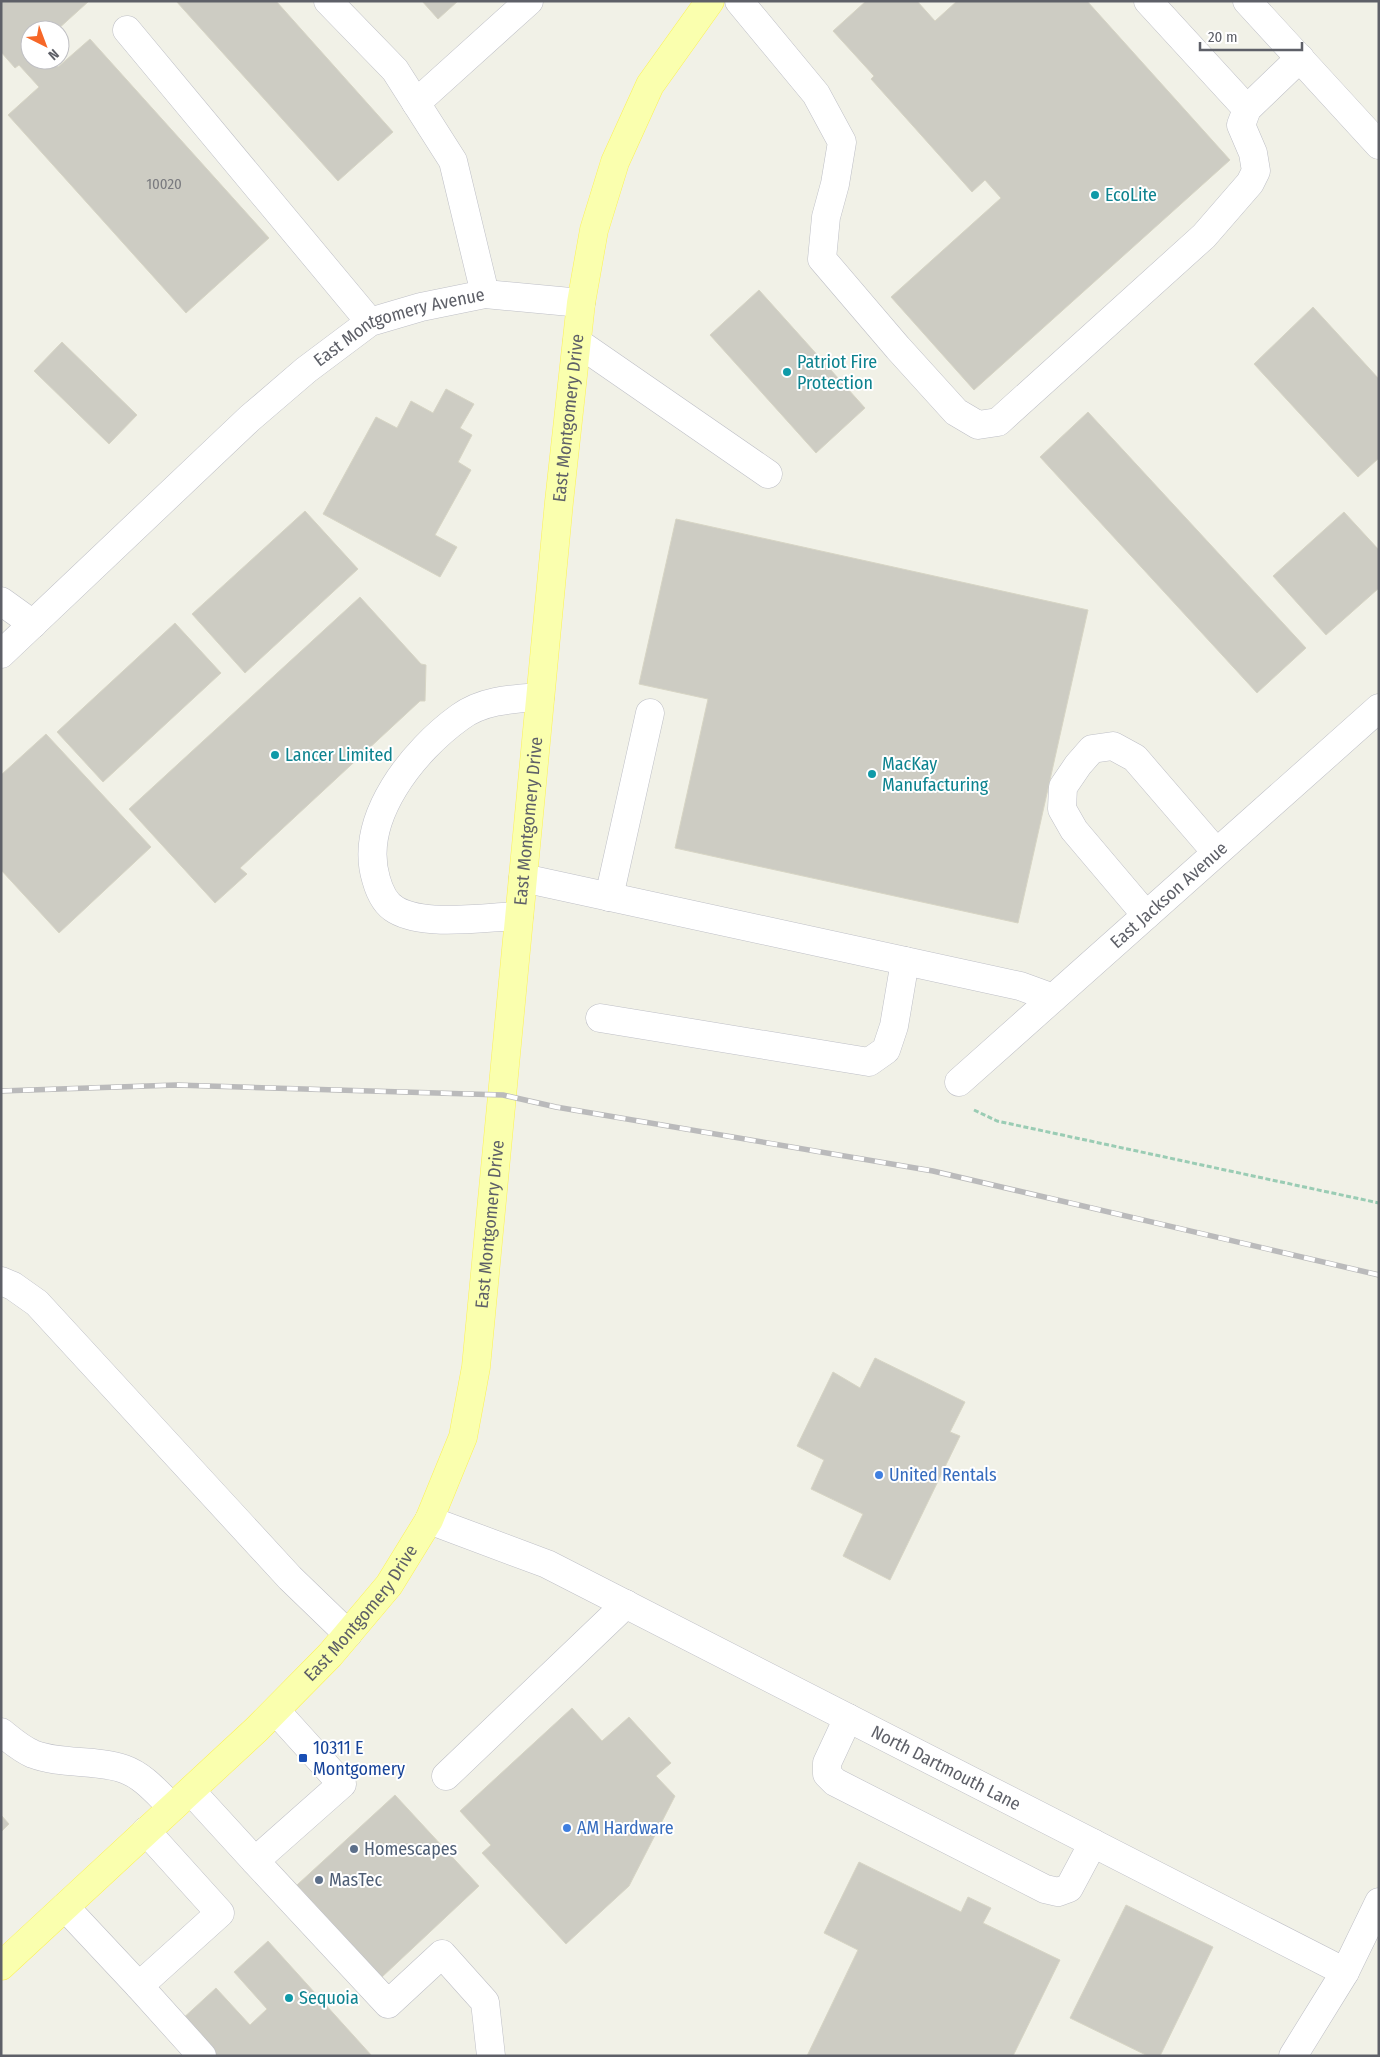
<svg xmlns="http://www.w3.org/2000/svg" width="1380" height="2057" viewBox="0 0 1380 2057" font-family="'Fira Sans Condensed',sans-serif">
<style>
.building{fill:#cdccc3;stroke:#d7d5c5}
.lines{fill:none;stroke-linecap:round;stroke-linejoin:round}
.minor-casing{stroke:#bebfc6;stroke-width:29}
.major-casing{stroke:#fcf256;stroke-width:29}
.path{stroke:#9accb4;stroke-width:3;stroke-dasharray:5 2.5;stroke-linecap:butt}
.minor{stroke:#fff;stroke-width:28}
.major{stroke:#faffae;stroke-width:28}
.rail-casing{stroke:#bababb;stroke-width:5.5}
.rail{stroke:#fff;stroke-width:4;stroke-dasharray:11;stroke-linecap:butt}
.culture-dot{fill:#0f9aa8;stroke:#fff;stroke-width:2}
.shop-dot{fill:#3f7fe0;stroke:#fff;stroke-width:2}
.transit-dot{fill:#1a4fb4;stroke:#fff;stroke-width:2}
.service-dot{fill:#5c6f8a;stroke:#fff;stroke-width:2}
.labels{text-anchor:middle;stroke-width:4;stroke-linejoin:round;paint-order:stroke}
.number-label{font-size:15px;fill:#7a7b7f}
.culture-label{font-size:18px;fill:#0d838f;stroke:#fff;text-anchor:start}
.street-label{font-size:18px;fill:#5e6068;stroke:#fff}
.shop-label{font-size:18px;fill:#366cbe;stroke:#fff;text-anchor:start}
.transit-label{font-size:18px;fill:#164399;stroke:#fff;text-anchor:start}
.service-label{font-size:18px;fill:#4e5e75;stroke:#fff;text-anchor:start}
</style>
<rect width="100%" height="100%" fill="#f1f1e7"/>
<g class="building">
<polygon points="1,1 89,1 57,30 30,30 30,60 52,60 58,67 90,39 269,238 186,313 8,115 39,87 19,65 15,68 1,52"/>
<polygon points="176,1 276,1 393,132 338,181"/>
<polygon points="422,1 458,1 438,19"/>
<polygon points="866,1 917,1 935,21 957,1 1087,1 1230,160 974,390 891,297 1001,198 985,180 972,192 871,79 874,76 833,31"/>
<polygon points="759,290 865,408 816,453 710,335"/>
<polygon points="1313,307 1379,379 1379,458 1358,477 1254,364"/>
<polygon points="62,342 137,415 109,444 34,371"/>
<polygon points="446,389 474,404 460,428 472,435 458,462 471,470 435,535 457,547 440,577 323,514 376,417 397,428 411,401 433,413"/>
<polygon points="1088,412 1306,648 1257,693 1040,457"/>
<polygon points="305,511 358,569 245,673 192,614"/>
<polygon points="1344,512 1379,550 1379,588 1326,635 1273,576"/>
<polygon points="676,519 1088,610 1018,923 675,848 708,699 639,684"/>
<polygon points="360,597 421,664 426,665 425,701 420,701 240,868 247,874 215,903 129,809"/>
<polygon points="175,623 221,673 103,782 57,732"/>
<polygon points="46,734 151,847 59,933 1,870 1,775"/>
<polygon points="875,1358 965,1402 950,1432 960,1436 890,1580 843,1556 863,1514 811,1489 824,1460 797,1446 833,1372 860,1388"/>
<polygon points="572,1708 602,1741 629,1717 671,1763 656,1776 675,1796 629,1886 566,1944 482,1853 491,1845 460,1811"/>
<polygon points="395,1795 479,1886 382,1977 297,1885"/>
<polygon points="1,1815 9,1824 1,1832"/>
<polygon points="859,1862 961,1912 968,1897 991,1908 983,1923 1060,1960 1013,2056 807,2056 858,1950 824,1933"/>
<polygon points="1126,1905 1213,1947 1160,2056 1148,2056 1070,2018"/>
<polygon points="268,1941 372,2056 212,2056 180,2021 216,1988 250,2025 267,2009 234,1972"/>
</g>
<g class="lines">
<defs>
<g id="minor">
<polyline points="328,1 395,70 453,161 485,294"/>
<polyline points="739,1 816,94 842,142 835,184 826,217 822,259 898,348 956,412 978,425 998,422 1204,236 1250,183 1256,171 1253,153 1241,125 1247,109 1300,58"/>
<polyline points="1148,1 1247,109"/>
<polyline points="1247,1 1379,145"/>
<polyline points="127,30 370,322"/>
<polyline points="416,103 529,1"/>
<polyline points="577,342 768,474"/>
<polyline points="1,601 33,624"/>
<path id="s1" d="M1,654l249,-236 56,-48 64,-48 51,-15 64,-13 96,9"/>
<polyline points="523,878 1020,986 1053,998"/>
<polyline points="609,897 650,713"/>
<polyline points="1146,915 1074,830 1062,809 1063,787 1078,765 1092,749 1113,746 1135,758 1216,852"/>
<path d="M519,916c-34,1 -94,11 -123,-6 -11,-6 -17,-20 -20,-31 -18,-61 38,-129 84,-162 23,-17 52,-18 80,-20"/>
<polyline points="600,1018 869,1062 886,1050 894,1026 905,961"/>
<path id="s2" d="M959,1082l420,-374"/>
<polyline points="1,1281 13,1286 37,1303 290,1578 348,1634"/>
<path id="s3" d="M429,1520l118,44 798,408"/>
<polyline points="848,1718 827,1763 827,1774 835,1782 1045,1889 1058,1892 1069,1888 1093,1843"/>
<path d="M1,1732c10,8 20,17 32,22 29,11 62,5 91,15 20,7 34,25 48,38"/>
<polyline points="446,1776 626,1604"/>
<polyline points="191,1791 255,1861 342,1784 276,1711"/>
<polyline points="255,1861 388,2004 442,1954 485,2002 491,2056"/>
<polyline points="65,1907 139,1986 220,1913 146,1831"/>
<polyline points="139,1986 202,2056"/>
<polyline points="1293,2056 1345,1972 1379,1902"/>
</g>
<g id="major">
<path id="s4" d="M1,1966l256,-237 73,-74 59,-70 40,-65 34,-83 13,-70 83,-865 22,-199 13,-73 21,-68 35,-77 60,-84"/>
</g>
</defs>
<use href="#minor" class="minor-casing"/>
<use href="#major" class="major-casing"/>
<polyline class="path" points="974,1110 997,1121 1379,1203"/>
<use href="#minor" class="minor"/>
<use href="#major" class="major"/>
<defs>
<polyline id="rail" points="1,1091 176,1085 503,1095 556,1107 933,1171 1379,1275"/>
</defs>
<use href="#rail" class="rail-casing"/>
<use href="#rail" class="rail"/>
</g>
<g class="culture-dot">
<circle cx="1095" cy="195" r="5"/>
<circle cx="787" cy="372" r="5"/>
<circle cx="275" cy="755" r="5"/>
<circle cx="872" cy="774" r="5"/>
<circle cx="289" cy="1998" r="5"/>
</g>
<g class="shop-dot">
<circle cx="879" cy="1475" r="5"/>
<circle cx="567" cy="1828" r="5"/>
</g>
<rect class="transit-dot" x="298" y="1753" width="10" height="10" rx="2.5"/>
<g class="service-dot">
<circle cx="354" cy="1849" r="5"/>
<circle cx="319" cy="1880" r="5"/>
</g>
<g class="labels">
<g class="number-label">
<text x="164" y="189">10020</text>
</g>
<g class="culture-label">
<text x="1105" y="201">EcoLite</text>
<text x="797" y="368">Patriot Fire<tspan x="797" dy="21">Protection</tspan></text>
<text x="285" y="761">Lancer Limited</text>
<text x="882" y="770">MacKay<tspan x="882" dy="21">Manufacturing</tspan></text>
<text x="299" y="2004">Sequoia</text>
</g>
<g class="street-label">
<text dy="6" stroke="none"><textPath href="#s1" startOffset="522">East Montgomery Avenue</textPath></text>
<text dy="6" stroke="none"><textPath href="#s4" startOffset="1735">East Montgomery Drive</textPath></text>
<text dy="6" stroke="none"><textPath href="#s4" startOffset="1330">East Montgomery Drive</textPath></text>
<text dy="6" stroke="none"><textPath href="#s2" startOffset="281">East Jackson Avenue</textPath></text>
<text dy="6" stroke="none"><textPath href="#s4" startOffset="925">East Montgomery Drive</textPath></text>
<text dy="6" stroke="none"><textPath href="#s4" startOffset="505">East Montgomery Drive</textPath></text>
<text dy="6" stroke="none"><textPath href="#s3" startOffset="574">North Dartmouth Lane</textPath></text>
</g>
<g class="shop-label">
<text x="889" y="1481">United Rentals</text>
<text x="577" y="1834">AM Hardware</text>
</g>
<g class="transit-label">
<text x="313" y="1754">10311 E<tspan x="313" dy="21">Montgomery</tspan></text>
</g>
<g class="service-label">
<text x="364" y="1855">Homescapes</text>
<text x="329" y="1886">MasTec</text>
</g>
</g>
<rect width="1380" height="2057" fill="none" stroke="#5e6068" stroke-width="5"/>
<g transform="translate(45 45) rotate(138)"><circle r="24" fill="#ffffff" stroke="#bfbfc3"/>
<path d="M0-4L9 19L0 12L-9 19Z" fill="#f66728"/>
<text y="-8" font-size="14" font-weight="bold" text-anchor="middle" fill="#5e6068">N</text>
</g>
<path d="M1200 42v8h102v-8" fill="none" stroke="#5e6068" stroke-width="2.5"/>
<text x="1208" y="42" font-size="15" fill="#5e6068" stroke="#ffffff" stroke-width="4" paint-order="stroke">20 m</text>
</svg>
